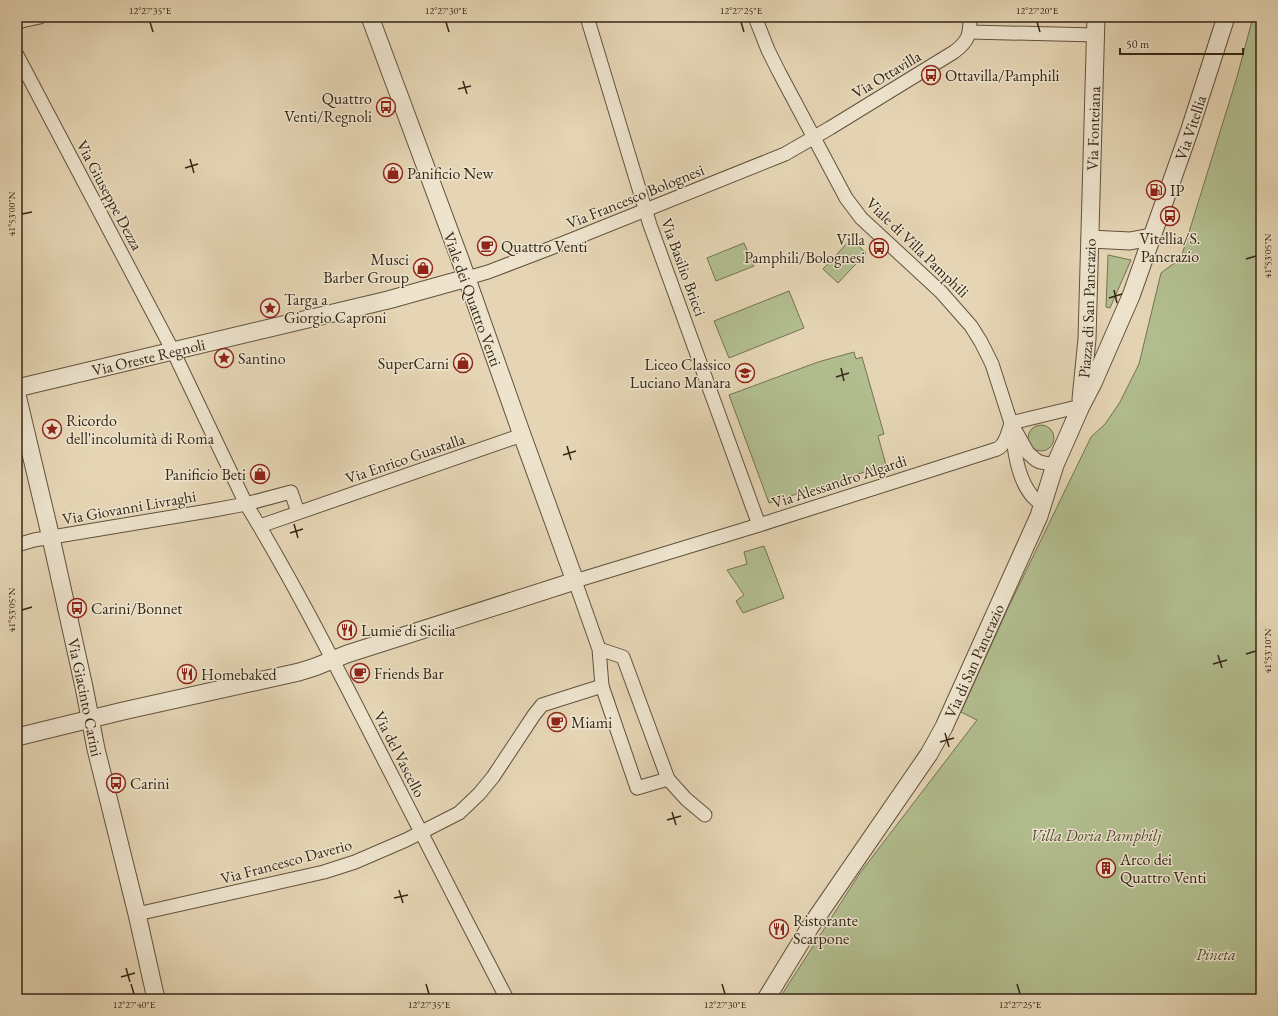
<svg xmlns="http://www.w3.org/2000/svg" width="1278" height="1016" viewBox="0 0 1278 1016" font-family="'EB Garamond',serif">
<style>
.green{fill:#b2be8f;stroke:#747253}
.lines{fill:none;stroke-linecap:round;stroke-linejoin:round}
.minor-casing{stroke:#61523e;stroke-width:15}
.tertiary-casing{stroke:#61523e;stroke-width:19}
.minor{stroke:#eee4ce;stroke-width:13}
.tertiary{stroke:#eee4ce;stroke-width:17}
.ticks{fill:none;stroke:#352717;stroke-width:1.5}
.labels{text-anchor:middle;stroke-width:3;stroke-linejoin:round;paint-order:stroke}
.street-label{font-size:16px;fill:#352717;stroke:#eee4ce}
.poi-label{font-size:16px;fill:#352717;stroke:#eee4ce;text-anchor:start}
.park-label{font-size:16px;font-style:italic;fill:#544d35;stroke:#eee4ce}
.neatline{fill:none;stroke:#352717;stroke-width:1.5}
.ticks-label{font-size:10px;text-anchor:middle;fill:#352717}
</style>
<rect width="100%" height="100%" fill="#e5d5b4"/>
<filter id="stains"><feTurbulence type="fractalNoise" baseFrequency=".005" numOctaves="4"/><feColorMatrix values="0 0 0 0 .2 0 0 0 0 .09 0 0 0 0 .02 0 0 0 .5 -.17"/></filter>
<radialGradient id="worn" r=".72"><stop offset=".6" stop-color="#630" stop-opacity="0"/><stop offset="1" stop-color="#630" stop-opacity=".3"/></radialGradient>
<g class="green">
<polygon points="1253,17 1261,17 1261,999 779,999 860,873 977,720 961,712 1008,608 1091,437 1105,424 1120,402 1139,364 1161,273 1181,258 1237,77"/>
<polygon points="851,239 866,253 838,283 823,269"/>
<polygon points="744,243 754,266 716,281 707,258"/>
<polygon points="1108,255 1131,260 1110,308 1106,307"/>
<polygon points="789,291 804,328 729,358 714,321"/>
<polygon points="854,352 856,359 862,357 884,434 878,436 886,465 769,503 729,395 818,362"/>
<circle cx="1041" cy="438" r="13"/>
<polygon points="764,546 784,598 743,613 736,601 744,595 727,570 747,564 744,552"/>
</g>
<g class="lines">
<defs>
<g id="minor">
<polyline points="587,17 650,225 759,525"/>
<polyline points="755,17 768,50 779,72 846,198 861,218 941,292 971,326 981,342 992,364 1011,423 1024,446 1028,453 1036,460 1040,462 1055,465"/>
<polyline points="17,22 40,17"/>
<polyline points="970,32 1096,35"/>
<path d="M17,55l156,296 73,153c49,80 91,164 134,248 42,82 84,165 127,247"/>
<path d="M467,278l21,-6 63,-24 234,-94 45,-26 124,-76c15,-11 16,-18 16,-35"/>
<polyline points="1011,423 1081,406"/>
<path d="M1012,432c3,22 6,48 21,65 3,3 6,6 10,8"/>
<polyline points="260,526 522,435"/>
<polyline points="17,545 34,540 214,510 246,504 291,492 298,512"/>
<path d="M599,649l24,8 45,122 -31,9 -35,-102 -3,-37 -24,-68 184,-56 238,-76c9,-4 11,-17 14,-26"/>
<polyline points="668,779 686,799 705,815"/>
<polyline points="137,914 324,872 355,862 406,840 459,813 479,794 493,777 534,715 542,705 602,686"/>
</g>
<g id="tertiary">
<polyline points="1090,239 1130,241 1151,237"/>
<path id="s1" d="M17,388l371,-88 79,-22"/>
<path id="s2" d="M17,395l34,143 33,149 12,62 41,165 19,85"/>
<path id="s3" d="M1081,399l6,-60 2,-72 7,-250"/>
<polyline points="17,737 123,711 299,672 315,667 347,654 575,581 522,435 461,262 370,17"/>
<path id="s4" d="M766,999l44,-72 119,-173 15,-27 95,-211 16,-51 26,-59 12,-23 38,-87 58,-164 37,-115"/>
</g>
</defs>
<use href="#minor" class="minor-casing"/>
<use href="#tertiary" class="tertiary-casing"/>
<use href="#minor" class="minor"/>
<use href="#tertiary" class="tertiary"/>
</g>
<path class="ticks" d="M150,22l3,10M446,22l3,10M741,22l3,10M1037,22l3,10M463,81l4,13M458,89l13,-3M190,159l4,14M185,168l13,-4M22,214l10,-2M1246,259l10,-3M1114,290l3,13M1109,298l13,-4M841,368l3,13M836,377l13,-4M567,446l4,14M563,455l13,-4M294,524l4,14M290,533l13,-4M22,610l10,-3M1246,654l10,-3M1218,655l4,13M1213,664l14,-4M945,733l4,14M940,742l14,-4M672,812l4,13M667,820l14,-4M399,890l4,13M394,898l14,-3M126,968l4,14M121,977l14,-4M131,984l3,10M426,984l3,10M722,984l3,10M1017,984l3,10"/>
<defs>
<symbol id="bus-ring" viewBox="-11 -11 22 22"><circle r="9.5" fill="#eee4ce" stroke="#8f2418" stroke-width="1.5"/><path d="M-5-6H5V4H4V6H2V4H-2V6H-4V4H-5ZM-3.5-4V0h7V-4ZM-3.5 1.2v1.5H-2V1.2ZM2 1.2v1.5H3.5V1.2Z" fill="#8f2418"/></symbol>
<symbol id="shop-ring" viewBox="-11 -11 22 22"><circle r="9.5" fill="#eee4ce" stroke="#8f2418" stroke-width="1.5"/><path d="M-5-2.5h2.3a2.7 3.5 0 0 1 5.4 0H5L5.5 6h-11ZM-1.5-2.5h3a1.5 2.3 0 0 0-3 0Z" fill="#8f2418"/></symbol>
<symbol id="fuel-ring" viewBox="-11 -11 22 22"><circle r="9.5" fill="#eee4ce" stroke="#8f2418" stroke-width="1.5"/><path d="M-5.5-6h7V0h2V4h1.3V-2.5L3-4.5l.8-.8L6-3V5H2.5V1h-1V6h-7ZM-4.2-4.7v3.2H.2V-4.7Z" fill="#8f2418"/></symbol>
<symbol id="cafe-ring" viewBox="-11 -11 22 22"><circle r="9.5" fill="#eee4ce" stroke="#8f2418" stroke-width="1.5"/><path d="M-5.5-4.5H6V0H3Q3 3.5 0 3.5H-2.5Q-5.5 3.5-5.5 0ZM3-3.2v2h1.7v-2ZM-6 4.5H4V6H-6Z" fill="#8f2418"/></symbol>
<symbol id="sight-ring" viewBox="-11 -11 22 22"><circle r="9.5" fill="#eee4ce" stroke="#8f2418" stroke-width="1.5"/><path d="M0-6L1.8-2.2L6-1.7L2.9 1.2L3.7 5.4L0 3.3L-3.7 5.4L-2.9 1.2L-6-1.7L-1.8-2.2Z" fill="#8f2418"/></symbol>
<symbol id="school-ring" viewBox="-11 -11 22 22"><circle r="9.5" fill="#eee4ce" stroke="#8f2418" stroke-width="1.5"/><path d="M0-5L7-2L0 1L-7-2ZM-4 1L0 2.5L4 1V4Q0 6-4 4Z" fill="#8f2418"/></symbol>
<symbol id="restaurant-ring" viewBox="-11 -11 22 22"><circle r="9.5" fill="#eee4ce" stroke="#8f2418" stroke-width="1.5"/><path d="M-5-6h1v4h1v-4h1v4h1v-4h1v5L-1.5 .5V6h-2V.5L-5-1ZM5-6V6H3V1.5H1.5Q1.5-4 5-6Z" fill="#8f2418"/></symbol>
<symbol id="building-ring" viewBox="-11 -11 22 22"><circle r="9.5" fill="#eee4ce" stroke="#8f2418" stroke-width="1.5"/><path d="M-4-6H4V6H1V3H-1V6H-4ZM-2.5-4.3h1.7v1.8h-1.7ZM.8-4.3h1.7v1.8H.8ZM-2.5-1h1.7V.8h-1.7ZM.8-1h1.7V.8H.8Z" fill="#8f2418"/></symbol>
</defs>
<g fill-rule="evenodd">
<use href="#bus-ring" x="920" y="64" width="22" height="22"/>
<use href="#bus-ring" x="375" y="96" width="22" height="22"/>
<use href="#shop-ring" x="382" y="162" width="22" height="22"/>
<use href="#fuel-ring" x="1145" y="179" width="22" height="22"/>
<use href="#bus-ring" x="1159" y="205" width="22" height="22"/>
<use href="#cafe-ring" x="476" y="235" width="22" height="22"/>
<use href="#bus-ring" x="868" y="237" width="22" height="22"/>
<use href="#shop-ring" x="412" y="257" width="22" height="22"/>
<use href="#sight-ring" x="259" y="297" width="22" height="22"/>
<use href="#sight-ring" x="213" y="347" width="22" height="22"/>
<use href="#shop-ring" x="452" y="352" width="22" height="22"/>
<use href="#school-ring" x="734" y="362" width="22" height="22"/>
<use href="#sight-ring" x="41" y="418" width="22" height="22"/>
<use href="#shop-ring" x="249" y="463" width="22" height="22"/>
<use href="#bus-ring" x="66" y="597" width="22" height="22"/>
<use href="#restaurant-ring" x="336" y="619" width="22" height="22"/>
<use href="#cafe-ring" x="349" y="662" width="22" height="22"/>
<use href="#restaurant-ring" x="176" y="663" width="22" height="22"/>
<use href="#cafe-ring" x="546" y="711" width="22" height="22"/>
<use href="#bus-ring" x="105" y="772" width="22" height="22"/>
<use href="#building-ring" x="1095" y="857" width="22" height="22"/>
<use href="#restaurant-ring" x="768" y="918" width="22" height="22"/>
</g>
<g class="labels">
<g class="street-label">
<text transform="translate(886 74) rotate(-31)" y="6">Via Ottavilla</text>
<text dy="6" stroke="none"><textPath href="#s3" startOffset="271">Via Fonteiana</textPath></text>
<text dy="6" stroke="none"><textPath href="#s4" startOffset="974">Via Vitellia</textPath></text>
<text transform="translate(110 195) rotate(62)" y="6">Via Giuseppe Dezza</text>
<text transform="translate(635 196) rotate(-22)" y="6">Via Francesco Bolognesi</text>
<text transform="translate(918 247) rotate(44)" y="6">Viale di Villa Pamphili</text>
<text transform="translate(684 267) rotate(70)" y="6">Via Basilio Bricci</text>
<text transform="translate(473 299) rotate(70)" y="6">Viale dei Quattro Venti</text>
<text dy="6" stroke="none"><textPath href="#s3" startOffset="91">Piazza di San Pancrazio</textPath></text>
<text dy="6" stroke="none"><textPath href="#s1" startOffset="135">Via Oreste Regnoli</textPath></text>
<text transform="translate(405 458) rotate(-19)" y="6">Via Enrico Guastalla</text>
<text transform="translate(839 481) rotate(-18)" y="6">Via Alessandro Algardi</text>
<text transform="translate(129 507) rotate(-10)" y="6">Via Giovanni Livraghi</text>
<text dy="6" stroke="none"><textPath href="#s4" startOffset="398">Via di San Pancrazio</textPath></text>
<text dy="6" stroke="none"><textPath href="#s2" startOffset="310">Via Giacinto Carini</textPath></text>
<text transform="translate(400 754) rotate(63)" y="6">Via del Vascello</text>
<text transform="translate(286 861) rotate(-15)" y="6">Via Francesco Daverio</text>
</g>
<g class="poi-label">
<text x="945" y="81">Ottavilla/Pamphili</text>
<text x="372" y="104" text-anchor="end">Quattro<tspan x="372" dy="18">Venti/Regnoli</tspan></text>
<text x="407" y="179">Panificio New</text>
<text x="1170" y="196">IP</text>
<text x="1170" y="244" text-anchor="middle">Vitellia/S.<tspan x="1170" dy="18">Pancrazio</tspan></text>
<text x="865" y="245" text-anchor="end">Villa<tspan x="865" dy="18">Pamphili/Bolognesi</tspan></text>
<text x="501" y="252">Quattro Venti</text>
<text x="409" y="265" text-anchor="end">Musci<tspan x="409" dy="18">Barber Group</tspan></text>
<text x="284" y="305">Targa a<tspan x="284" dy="18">Giorgio Caproni</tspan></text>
<text x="238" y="364">Santino</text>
<text x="449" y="369" text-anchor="end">SuperCarni</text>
<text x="731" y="370" text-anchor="end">Liceo Classico<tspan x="731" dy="18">Luciano Manara</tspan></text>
<text x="66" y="426">Ricordo<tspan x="66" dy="18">dell'incolumità di Roma</tspan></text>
<text x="246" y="480" text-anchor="end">Panificio Beti</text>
<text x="91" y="614">Carini/Bonnet</text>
<text x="361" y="636">Lumie di Sicilia</text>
<text x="374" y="679">Friends Bar</text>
<text x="201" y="680">Homebaked</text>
<text x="571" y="728">Miami</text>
<text x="130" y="789">Carini</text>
<text x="1120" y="865">Arco dei<tspan x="1120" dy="18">Quattro Venti</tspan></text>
<text x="793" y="926">Ristorante<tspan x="793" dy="18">Scarpone</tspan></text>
</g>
<g class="park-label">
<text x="1096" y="841">Villa Doria Pamphilj</text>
<text x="1216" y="960">Pineta</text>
</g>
</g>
<rect width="1278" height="1016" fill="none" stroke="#e5d5b4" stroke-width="44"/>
<path d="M1120 48v6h123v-6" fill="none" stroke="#352717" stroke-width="2"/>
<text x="1126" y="48" font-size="12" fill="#352717" stroke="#eee4ce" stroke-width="3" paint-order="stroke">50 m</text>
<rect x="22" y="22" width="1234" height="972" class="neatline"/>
<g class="ticks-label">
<text x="150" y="14">12°27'35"E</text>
<text x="446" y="14">12°27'30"E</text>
<text x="741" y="14">12°27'25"E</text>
<text x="1037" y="14">12°27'20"E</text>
<text transform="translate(11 214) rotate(-90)" y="4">41°53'00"N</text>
<text transform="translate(1267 256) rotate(-90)" y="4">41°53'05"N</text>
<text transform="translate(11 610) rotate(-90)" y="4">41°53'05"N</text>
<text transform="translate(1267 651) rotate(-90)" y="4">41°53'10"N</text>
<text x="134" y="1008">12°27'40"E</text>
<text x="429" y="1008">12°27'35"E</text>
<text x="725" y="1008">12°27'30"E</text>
<text x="1020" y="1008">12°27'25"E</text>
</g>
<rect width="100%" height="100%" filter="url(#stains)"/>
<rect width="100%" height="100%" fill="url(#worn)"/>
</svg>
